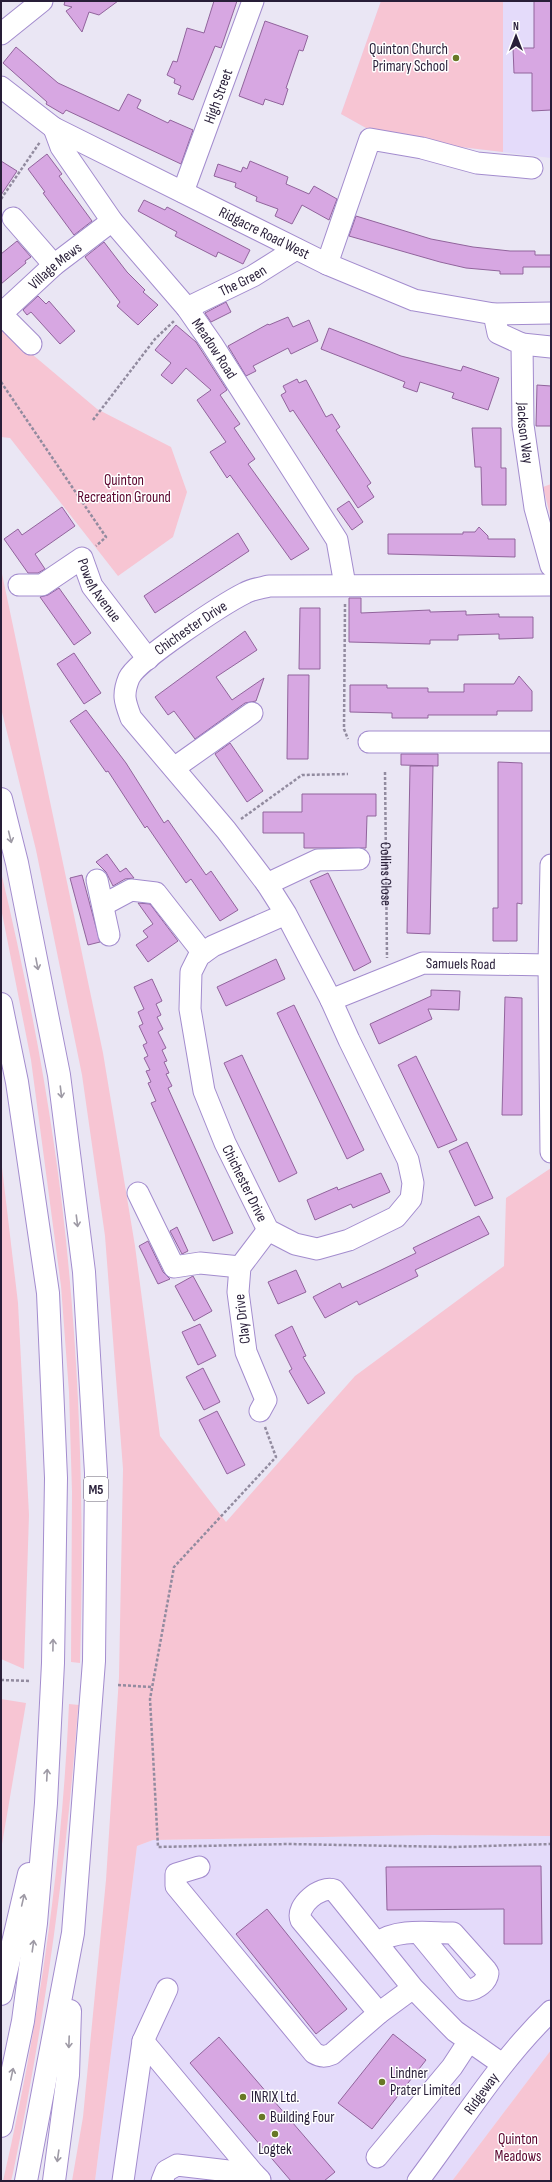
<svg xmlns="http://www.w3.org/2000/svg" width="552" height="2182" viewBox="0 0 552 2182" font-family="'Sofia Sans Condensed',sans-serif">
<style>
.built{fill:#e4dbfa}
.green{fill:#f7c5d3}
.building{fill:#d7a7e2;stroke:#91649c}
.lines{fill:none;stroke-linecap:round;stroke-linejoin:round}
.minor-casing{stroke:#a38cce;stroke-width:23}
.highway-casing{stroke:#a38cce;stroke-width:24}
.path{stroke:#928b9f;stroke-width:2.5;stroke-dasharray:3 2;stroke-linecap:butt}
.minor{stroke:#fff;stroke-width:21}
.highway{stroke:#fff;stroke-width:22}
.oneway{stroke:#9e9aa5}
.poi-dot{fill:#687826;stroke:#fff;stroke-width:1.5}
.labels{text-anchor:middle;stroke-width:3;stroke-linejoin:round;paint-order:stroke}
.shield{fill:#fff;stroke:#686274;stroke-width:1}
.shield-label{font-size:14px;font-weight:bold;fill:#281e38}
.poi-label{font-size:15px;fill:#281e38;stroke:#fff;text-anchor:start}
.street-label{font-size:15px;fill:#281e38;stroke:#fff}
.park-label{font-size:15px;fill:#5b052e;stroke:#fff}
</style>
<rect width="100%" height="100%" fill="#eae6f4"/>
<g class="built">
<polygon points="381,1 551,1 551,158 384,138 341,114"/>
<polygon points="432,1835 551,1836 551,2050 452,2181 95,2181 137,1846 153,1840"/>
</g>
<g class="green">
<polygon points="381,1 503,1 503,152 384,138 341,114"/>
<polygon points="1,328 97,409 171,447 187,492 173,537 118,576 10,438 1,437"/>
<polygon points="551,484 551,519 543,487"/>
<polygon points="1,569 103,1053 135,1246 160,1436 226,1522 355,1376 504,1266 506,1198 551,1168 551,1836 432,1835 153,1840 137,1846 95,2181 72,2181 83,2117 106,1880 119,1677 123,1469 105,1236 82,1075 36,850 1,708"/>
<path d="M1,872c31,131 56,264 68,399 12,130 15,261 11,392l-9,-1 1,-170 -3,-100 -8,-106 -30,-226 -30,-152z"/>
<polygon points="1,1159 18,1303 29,1515 24,1669 1,1659"/>
<polygon points="1,1699 26,1703 1,1850"/>
<path d="M69,1704l10,1 -1,4c-12,156 -33,311 -65,464l-2,8h-8c36,-156 59,-317 66,-477z"/>
<polygon points="551,2050 551,2181 452,2181"/>
</g>
<g class="building">
<polygon points="65,1 118,1 99,15 89,12 82,32 66,11 72,7 64,5"/>
<polygon points="214,1 237,1 221,48 215,46 193,100 178,94 181,86 174,83 175,79 167,75 173,61 177,62 187,28 204,33"/>
<polygon points="534,1 551,1 551,110 532,111 532,73 514,73 513,48 534,48"/>
<polygon points="265,21 308,36 303,51 299,50 286,88 288,89 283,105 265,99 263,105 239,96"/>
<polygon points="16,47 58,83 119,111 128,94 141,100 137,108 168,123 170,120 193,130 181,164 66,110 63,114 46,104 47,102 3,63"/>
<polygon points="47,154 62,174 59,176 92,221 74,235 43,193 45,192 28,169"/>
<polygon points="1,161 17,171 1,195"/>
<polygon points="250,161 288,177 286,184 309,194 314,186 337,199 329,220 302,205 292,224 275,216 278,209 256,201 257,197 235,187 236,183 214,176 218,164 241,172 243,167 247,169"/>
<polygon points="144,200 165,210 167,207 250,250 243,264 218,252 216,257 175,236 177,232 138,211"/>
<polygon points="356,216 431,239 473,247 510,251 535,251 535,255 551,255 551,267 523,267 523,274 500,274 500,271 466,268 440,262 349,236"/>
<polygon points="17,241 31,257 25,261 26,263 1,284 1,254"/>
<polygon points="104,242 127,272 145,290 143,292 158,305 138,325 117,306 120,302 85,257"/>
<polygon points="38,296 46,304 49,301 75,331 60,344 31,312 27,315 23,310"/>
<polygon points="226,302 231,312 211,322 205,313"/>
<polygon points="288,317 293,327 309,320 318,341 291,354 288,348 253,366 256,371 246,376 228,346 268,324 269,325"/>
<polygon points="176,325 196,342 227,390 220,395 240,424 234,428 255,459 248,464 309,549 291,560 230,475 227,478 210,452 226,442 197,400 211,390 186,368 172,384 161,375 171,363 155,350"/>
<polygon points="329,328 401,356 461,371 463,366 499,378 488,410 452,398 454,393 420,382 417,392 403,387 405,382 321,349"/>
<polygon points="297,379 299,383 306,380 326,417 332,414 340,427 336,430 371,483 367,486 374,497 358,508 293,410 290,412 281,395 286,392 283,386"/>
<polygon points="537,385 551,386 551,426 536,426"/>
<polygon points="472,428 501,428 501,468 506,468 506,505 482,505 481,467 475,467"/>
<polygon points="349,501 363,522 352,530 337,509"/>
<polygon points="62,507 75,526 35,554 45,569 38,573 28,573 4,539 18,529 22,535"/>
<polygon points="479,527 488,536 488,539 515,539 515,557 388,554 388,534 463,534 463,532 475,532"/>
<polygon points="238,533 249,551 155,613 144,596"/>
<polygon points="59,588 91,633 74,645 40,597 48,595"/>
<polygon points="349,598 361,598 361,613 430,610 430,612 466,611 466,615 499,614 499,617 533,617 533,638 499,639 499,634 458,635 458,640 430,640 430,644 349,642"/>
<polygon points="300,608 320,608 320,669 299,669"/>
<polygon points="245,631 257,650 216,677 232,700 264,678 256,701 245,703 195,739 174,711 168,715 155,697"/>
<polygon points="74,653 101,693 84,704 57,664"/>
<polygon points="288,675 309,675 308,759 287,759"/>
<polygon points="519,676 532,691 532,711 497,711 497,715 428,715 428,718 392,718 392,713 350,712 350,685 387,685 387,688 428,688 428,692 464,692 464,684 514,684"/>
<polygon points="86,710 126,763 164,823 168,820 206,875 211,871 238,910 220,921 191,879 186,883 147,826 145,828 108,771 106,772 70,721"/>
<polygon points="230,743 263,791 247,802 215,754"/>
<polygon points="401,754 438,754 438,766 401,765"/>
<polygon points="498,762 522,763 522,904 517,903 517,941 493,941 493,908 498,908"/>
<polygon points="410,766 433,766 430,934 407,933"/>
<polygon points="302,794 376,794 376,816 367,816 366,848 304,848 304,833 263,833 263,812 302,812"/>
<polygon points="107,854 120,872 126,868 134,878 125,879 113,886 106,872 96,862"/>
<polygon points="328,873 371,962 354,971 310,881"/>
<polygon points="82,875 100,942 88,945 70,878"/>
<polygon points="138,903 150,904 178,941 148,962 136,945 148,937 143,931 153,924"/>
<polygon points="276,959 285,979 226,1006 217,987"/>
<polygon points="152,979 162,1001 156,1004 161,1015 157,1017 163,1029 158,1032 166,1048 162,1050 167,1061 164,1062 169,1073 166,1074 172,1086 168,1088 233,1233 213,1241 151,1103 156,1101 148,1083 151,1082 146,1071 150,1070 144,1058 148,1056 143,1045 147,1043 139,1026 143,1024 138,1012 144,1009 134,987"/>
<polygon points="431,990 460,991 459,1010 428,1009 432,1019 379,1044 370,1024 431,996"/>
<polygon points="505,997 522,998 522,1115 502,1115"/>
<polygon points="294,1005 364,1150 347,1159 277,1013"/>
<polygon points="242,1055 297,1173 279,1182 224,1063"/>
<polygon points="416,1056 457,1140 438,1148 398,1065"/>
<polygon points="467,1142 493,1198 475,1206 449,1151"/>
<polygon points="381,1173 390,1192 353,1208 351,1204 315,1220 307,1200 337,1187 338,1190"/>
<polygon points="479,1216 489,1234 415,1270 418,1276 359,1305 357,1301 325,1318 313,1297 340,1283 342,1288 381,1270 416,1253 413,1248"/>
<polygon points="177,1227 188,1251 182,1254 170,1231"/>
<polygon points="148,1241 163,1272 170,1279 158,1284 139,1246"/>
<polygon points="296,1270 306,1292 278,1304 268,1282"/>
<polygon points="193,1276 212,1311 194,1321 175,1286"/>
<polygon points="200,1324 216,1356 198,1365 182,1332"/>
<polygon points="292,1326 306,1356 303,1357 325,1393 308,1404 289,1371 292,1369 275,1335"/>
<polygon points="203,1368 220,1402 204,1410 186,1377"/>
<polygon points="217,1411 245,1465 227,1474 199,1420"/>
<polygon points="541,1866 542,1944 504,1944 504,1909 387,1910 386,1867"/>
<polygon points="267,1909 347,2009 316,2034 236,1934"/>
<polygon points="393,2034 426,2060 372,2129 338,2103"/>
<polygon points="219,2037 335,2172 324,2181 291,2181 190,2063"/>
</g>
<g class="lines">
<defs>
<g id="minor">
<polyline points="1,34 42,1"/>
<path id="s2" d="M1,87l53,41 273,136 87,36 80,14 57,-1"/>
<path id="s3" d="M54,128l7,19 51,74 75,87 25,36 125,196 8,45"/>
<path id="s4" d="M183,192l70,-191"/>
<polyline points="13,218 54,265"/>
<polyline points="327,264 370,139 422,148 477,163 532,168"/>
<path id="s5" d="M187,308l66,-32 43,-27"/>
<path id="s6" d="M494,314l4,19 24,11 1,81 12,83 16,58"/>
<path id="s7" d="M31,344l-30,-30 53,-49 58,-44"/>
<polyline points="522,344 551,347"/>
<path id="s8" d="M19,585h23l40,-27 10,28 56,73"/>
<polyline points="369,742 551,742"/>
<polyline points="174,768 252,713"/>
<polyline points="97,880 109,935"/>
<polyline points="267,884 318,860 359,859"/>
<polyline points="103,905 131,890 156,893 203,953"/>
<path id="s9" d="M286,914l-73,32 -14,10 -8,16 -1,37 14,82 21,52 43,87 27,14 22,5 32,-9 47,-23 15,-18 2,-16 -5,-23 -59,-120 -18,-40 -45,-86 -19,-30 -41,-54 -95,-112c-6,-16 -9,-23 -2,-40 8,-18 96,-75 116,-85 7,-4 16,-5 24,-7l282,-1"/>
<path id="s10" d="M331,1000l92,-37 126,2"/>
<polyline points="551,1152 549,965 551,865"/>
<polyline points="138,1193 174,1267 200,1263 240,1267"/>
<polyline points="260,1411 266,1400 246,1352 238,1292 240,1267 268,1230"/>
<path d="M199,1867l-23,7v12l138,167c7,4 11,4 18,1l47,-41"/>
<path d="M377,1943c20,-15 52,-10 76,-10l33,37 2,3c-1,9 -11,16 -19,17l-4,-1 -46,-56"/>
<path d="M413,1988l-79,-98c-13,-5 -39,16 -33,30l78,93 34,-25 42,43 47,33"/>
<polyline points="143,2041 254,2174"/>
<polyline points="377,2157 452,2067 469,2041"/>
<polyline points="123,2181 143,2041 167,1989"/>
<polyline points="162,2181 166,2171 177,2165 254,2174 260,2180"/>
<path id="s11" d="M418,2181c43,-57 81,-120 133,-170"/>
</g>
<g id="highway">
<polyline points="1,799 17,863 59,1075 84,1272 96,1473 94,1661 73,1933 26,2181"/>
<polyline points="1,1004 17,1082 48,1293 56,1478 53,1663 46,1803 36,1923 23,2021 1,2126"/>
<polyline points="1,1994 29,1874"/>
<polyline points="54,2181 68,2075 70,2011"/>
</g>
</defs>
<use href="#minor" class="minor-casing"/>
<use href="#highway" class="highway-casing"/>
<g class="path">
<polyline points="1,199 40,142"/>
<polyline points="1,382 106,537 96,546"/>
<polyline points="93,420 155,339 174,321"/>
<polyline points="345,604 344,729 348,739"/>
<path id="s1" d="M385,772l2,186"/>
<polyline points="241,819 302,775 348,774"/>
<polyline points="265,1427 276,1457 174,1567 150,1699 158,1847 288,1844 454,1847 551,1844"/>
<polyline points="1,1680 31,1681"/>
<polyline points="118,1685 151,1687"/>
</g>
<use href="#minor" class="minor"/>
<use href="#highway" class="highway"/>
</g>
<defs><path id="oneway-shaft" d="M-6 0H5M1.5-3L5.5 0L1.5 3" fill="none" stroke-width="1.6" stroke-linecap="round" stroke-linejoin="round"/></defs>
<g class="oneway">
<use href="#oneway-shaft" transform="translate(10 837) rotate(76)"/>
<use href="#oneway-shaft" transform="translate(37 964) rotate(79)"/>
<use href="#oneway-shaft" transform="translate(61 1092) rotate(83)"/>
<use href="#oneway-shaft" transform="translate(77 1221) rotate(83)"/>
<use href="#oneway-shaft" transform="translate(53 1645) rotate(-89)"/>
<use href="#oneway-shaft" transform="translate(47 1775) rotate(-87)"/>
<use href="#oneway-shaft" transform="translate(23 1900) rotate(-77)"/>
<use href="#oneway-shaft" transform="translate(33 1946) rotate(-82)"/>
<use href="#oneway-shaft" transform="translate(69 2042) rotate(92)"/>
<use href="#oneway-shaft" transform="translate(12 2074) rotate(-78)"/>
<use href="#oneway-shaft" transform="translate(58 2156) rotate(98)"/>
</g>
<g class="poi-dot">
<circle cx="456" cy="58" r="4"/>
<circle cx="382" cy="2082" r="4"/>
<circle cx="243" cy="2097" r="4"/>
<circle cx="262" cy="2117" r="4"/>
<circle cx="275" cy="2134" r="4"/>
</g>
<g class="labels">
<rect class="shield" x="84" y="1477" width="24" height="24" rx="3"/>
<g class="shield-label">
<text x="96" y="1494">M5</text>
</g>
<g class="poi-label">
<text x="448" y="54" text-anchor="end">Quinton Church<tspan x="448" dy="17">Primary School</tspan></text>
<text x="390" y="2078">Lindner<tspan x="390" dy="17">Prater Limited</tspan></text>
<text x="251" y="2102">INRIX Ltd.</text>
<text x="270" y="2122">Building Four</text>
<text x="275" y="2154" text-anchor="middle">Logtek</text>
</g>
<g class="street-label">
<text dy="5" stroke="none"><textPath href="#s4" startOffset="102">High Street</textPath></text>
<text dy="5" stroke="none"><textPath href="#s2" startOffset="302">Ridgacre Road West</textPath></text>
<text dy="5" stroke="none"><textPath href="#s7" startOffset="115">Village Mews</textPath></text>
<text dy="5" stroke="none"><textPath href="#s5" startOffset="62">The Green</textPath></text>
<text dy="5" stroke="none"><textPath href="#s3" startOffset="274">Meadow Road</textPath></text>
<text dy="5" stroke="none"><textPath href="#s6" startOffset="135">Jackson Way</textPath></text>
<text dy="5" stroke="none"><textPath href="#s8" startOffset="108">Powell Avenue</textPath></text>
<text dy="5" stroke="none"><textPath href="#s9" startOffset="1236">Chichester Drive</textPath></text>
<text dy="5" stroke="none"><textPath href="#s1" startOffset="102">Collins Close</textPath></text>
<text dy="5" stroke="none"><textPath href="#s10" startOffset="137">Samuels Road</textPath></text>
<text dy="5" stroke="none"><textPath href="#s9" startOffset="336">Chichester Drive</textPath></text>
<text transform="translate(242 1319) rotate(-97)" y="5">Clay Drive</text>
<text dy="5" stroke="none"><textPath href="#s11" startOffset="108">Ridgeway</textPath></text>
</g>
<g class="park-label">
<text x="124" y="485">Quinton<tspan x="124" dy="17">Recreation Ground</tspan></text>
<text x="518" y="2144">Quinton<tspan x="518" dy="17">Meadows</tspan></text>
</g>
</g>
<rect width="552" height="2182" fill="none" stroke="#281e38" stroke-width="4"/>
<g transform="translate(516 36)" stroke="#ffffff" stroke-width="3" paint-order="stroke">
<path d="M0-3L7 15L0 10L-7 15Z" fill="#281e38"/>
<text y="-6" font-size="11" font-weight="bold" text-anchor="middle" fill="#281e38">N</text>
</g>
</svg>
